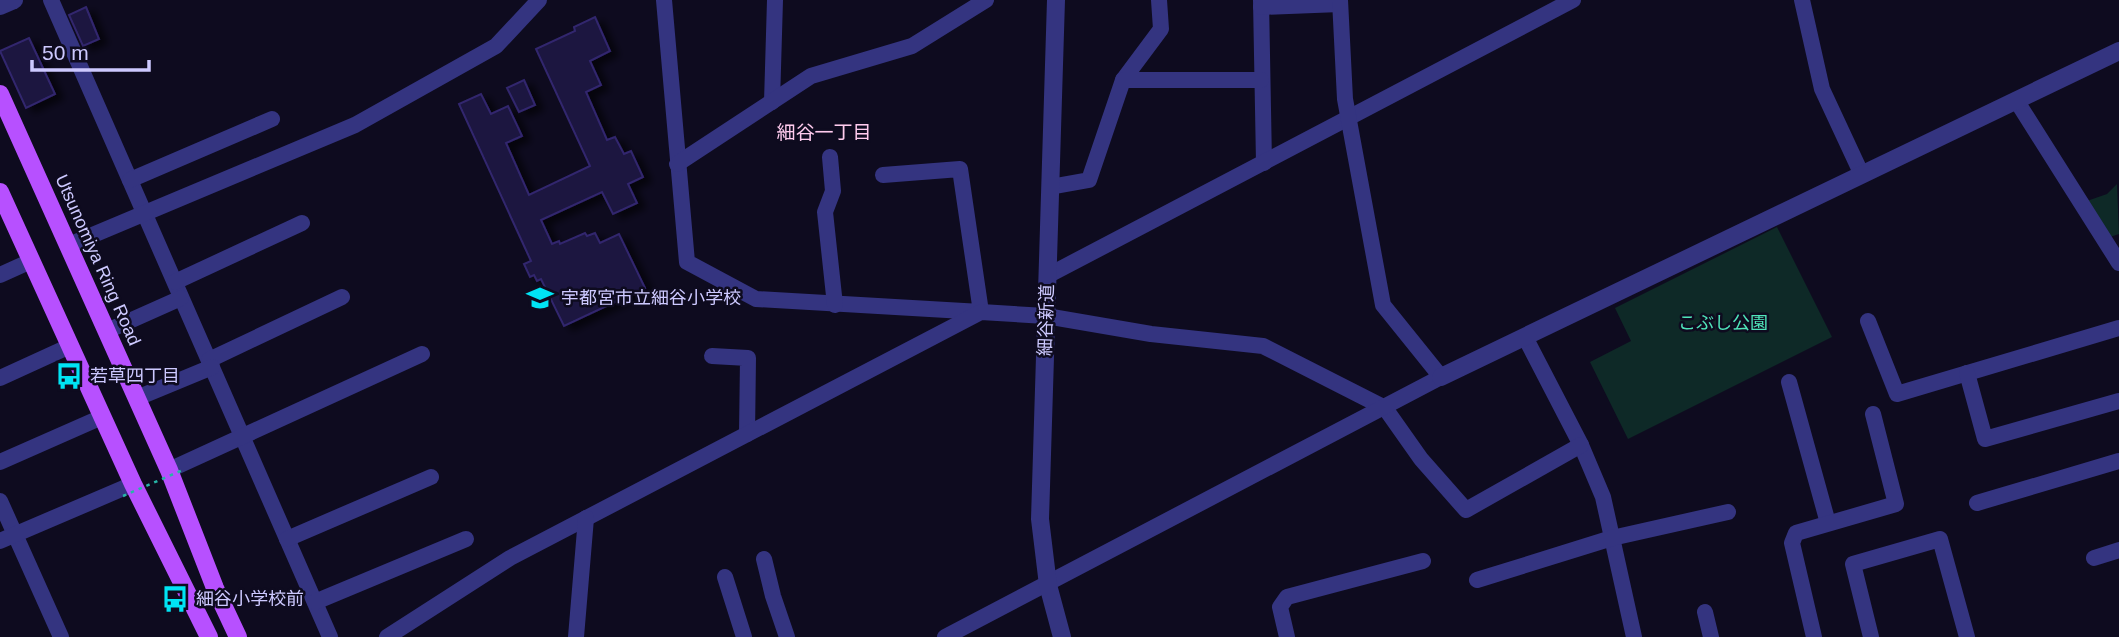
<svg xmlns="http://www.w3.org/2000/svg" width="2119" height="637" viewBox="0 0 2119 637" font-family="Arial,'Noto Sans JP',sans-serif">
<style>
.green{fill:#0e2927}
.building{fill:#1d1641;stroke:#32276e;stroke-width:2;filter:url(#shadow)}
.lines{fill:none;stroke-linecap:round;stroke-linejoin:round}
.minor{stroke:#343480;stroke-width:16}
.tertiary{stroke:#343480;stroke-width:18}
.primary{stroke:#b750ff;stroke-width:18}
.path-bridge{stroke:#27b5a7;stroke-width:2.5;stroke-dasharray:3.5 5;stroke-linecap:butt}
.labels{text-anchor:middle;stroke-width:5;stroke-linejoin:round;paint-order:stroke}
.street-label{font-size:18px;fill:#cdc9ff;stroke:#0e0b1f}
.poi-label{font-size:18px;fill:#cdc9ff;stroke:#0e0b1f;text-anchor:start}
.park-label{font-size:18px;fill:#50e4ba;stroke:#0e0b1f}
.neighbourhood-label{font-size:19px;fill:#ffcbee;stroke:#0e0b1f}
</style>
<defs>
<filter id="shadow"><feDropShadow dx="8" dy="4.5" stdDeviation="3.5" flood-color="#0009"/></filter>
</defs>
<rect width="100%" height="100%" fill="#0e0b1f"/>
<g class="green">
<polygon points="2117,184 2119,234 2110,237 2084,202 2107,194"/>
<polygon points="1777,227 1832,337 1628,439 1590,362 1631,341 1615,308"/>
</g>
<g class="building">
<polygon points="86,7 99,39 83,46 69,15"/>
<polygon points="595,17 610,51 590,61 601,85 586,92 607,140 615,137 624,154 631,151 643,177 628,184 637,203 613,214 602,192 541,220 552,244 559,241 560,244 585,233 587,236 595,233 600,243 619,234 645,288 564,326 541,279 537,281 534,275 530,277 524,264 531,261 459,104 481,94 491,114 508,106 522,136 506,143 529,195 590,166 536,49 575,31 574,27"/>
<polygon points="29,38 55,94 26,108 0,51"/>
<polygon points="524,80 535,105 519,112 507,88"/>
</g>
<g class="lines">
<g class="minor">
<polyline points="51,0 330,637"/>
<polyline points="664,0 687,262 756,299 981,312 960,169 883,175"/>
<polyline points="1261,0 1264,163"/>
<polyline points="1802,0 1822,89 1862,175"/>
<polyline points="1261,7 1340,4"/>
<polyline points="1123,80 1161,29 1159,0"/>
<polyline points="2016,100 2119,263"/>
<polyline points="772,102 775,0"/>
<polyline points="830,157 833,191 825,212 835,305"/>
<polyline points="677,164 811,76 912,46 986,0"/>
<polyline points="130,180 272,119"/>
<polyline points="1050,187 1089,180 1123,80 1261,80"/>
<polyline points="69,245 355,125 496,46 539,0"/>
<polyline points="0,275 31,261"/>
<polyline points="1047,276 1573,0"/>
<polyline points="175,282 302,223"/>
<polyline points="1868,321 1897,394 2119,328"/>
<polyline points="107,331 181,298"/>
<polyline points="1525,337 1581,445 1603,497 1634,637"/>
<polyline points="712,356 748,358 747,434"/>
<polyline points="209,360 342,297"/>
<polyline points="1967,373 1985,439 2119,401"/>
<polyline points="0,378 70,346"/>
<polyline points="1789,382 1828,523"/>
<polyline points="137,398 212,367"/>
<polyline points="0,462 102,417"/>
<polyline points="169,470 422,354"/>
<polyline points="0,501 61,637"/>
<polyline points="1977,503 2119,461"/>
<polyline points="287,539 431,477"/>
<polyline points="0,541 133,484"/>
<polyline points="2094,558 2119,550"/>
<polyline points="764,559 773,596 787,637"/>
<polyline points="725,577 744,637"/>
<polyline points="1477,580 1612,538 1728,512"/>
<polyline points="315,602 466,539"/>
<polyline points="1705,612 1711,637"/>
<polyline points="387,637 510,558 981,312 1046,316 1151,334 1263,346 1385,408 1421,459 1466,510 1581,445"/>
<polyline points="576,637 586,518"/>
<polyline points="945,637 1441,377 1383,305 1345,99 1340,0"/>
<polyline points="1287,637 1280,607 1287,597 1423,561"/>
<polyline points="1814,637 1792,543 1796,533 1896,504 1873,414"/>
<polyline points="1871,637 1853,564 1940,539 1967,637"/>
</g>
<g class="tertiary">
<polyline points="1056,0 1040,519 1048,585 1062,637"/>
<polyline points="0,6 14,0"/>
<polyline points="1441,377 2119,51"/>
</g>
<g class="primary">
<polyline points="0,94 169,470 215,588 238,637"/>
<polyline points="0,192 133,484 209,637"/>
</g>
<polyline class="path-bridge" points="123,496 185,469"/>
</g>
<defs>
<symbol id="school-bare" viewBox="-9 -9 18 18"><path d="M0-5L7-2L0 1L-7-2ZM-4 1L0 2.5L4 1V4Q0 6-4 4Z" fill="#00e4f4" stroke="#0e0b1f" stroke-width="2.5" paint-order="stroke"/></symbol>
<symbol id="bus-bare" viewBox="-9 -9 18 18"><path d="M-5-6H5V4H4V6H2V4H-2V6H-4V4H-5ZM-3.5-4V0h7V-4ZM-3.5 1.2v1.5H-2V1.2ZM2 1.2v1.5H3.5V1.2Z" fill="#00e4f4" stroke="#0e0b1f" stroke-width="2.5" paint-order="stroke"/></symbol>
</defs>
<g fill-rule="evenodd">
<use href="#school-bare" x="521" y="279" width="38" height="38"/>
<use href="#bus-bare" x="50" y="357" width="38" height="38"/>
<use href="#bus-bare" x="156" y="580" width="38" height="38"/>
</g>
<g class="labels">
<g class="street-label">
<text transform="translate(98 260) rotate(66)" y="6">Utsunomiya Ring Road</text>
<text transform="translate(1046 320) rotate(-88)" y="6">細谷新道</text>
</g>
<g class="poi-label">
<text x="561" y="304">宇都宮市立細谷小学校</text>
<text x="90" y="382">若草四丁目</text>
<text x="196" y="605">細谷小学校前</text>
</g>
<g class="park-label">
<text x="1723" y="329">こぶし公園</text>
</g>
<g class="neighbourhood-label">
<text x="824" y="139">細谷一丁目</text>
</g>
</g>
<path d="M32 60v10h117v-10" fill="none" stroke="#cdc9ff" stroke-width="3.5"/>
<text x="42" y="60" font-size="21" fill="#cdc9ff" stroke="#0e0b1f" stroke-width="5" paint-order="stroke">50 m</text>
</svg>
